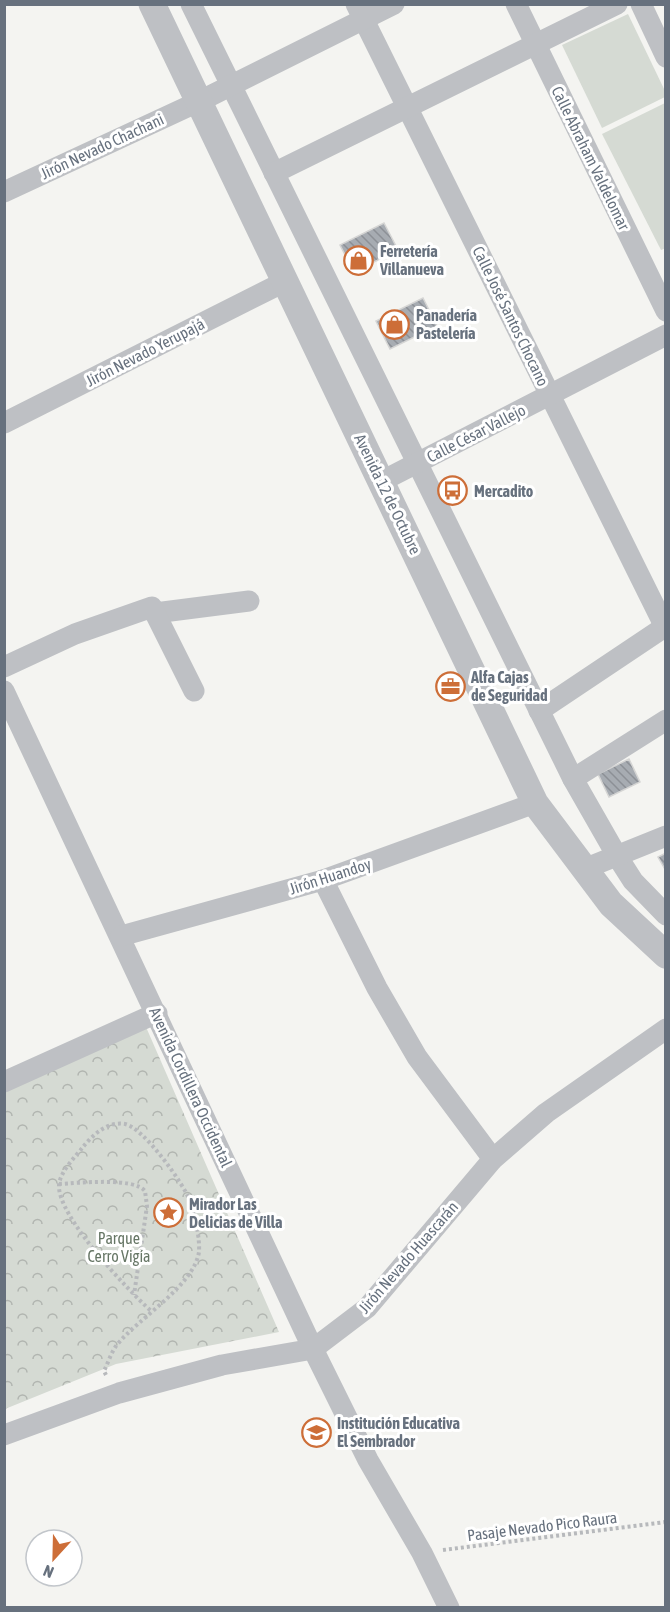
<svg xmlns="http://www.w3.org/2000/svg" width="670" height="1612" viewBox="0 0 670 1612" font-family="'Asap Condensed',sans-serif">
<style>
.grass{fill:#d5dad3}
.park{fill:url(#park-crowns)}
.building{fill:url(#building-back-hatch);stroke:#d5d5d4;stroke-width:1.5}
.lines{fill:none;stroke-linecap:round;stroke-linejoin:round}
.path{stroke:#b7b9bc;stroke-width:4;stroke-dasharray:3 3;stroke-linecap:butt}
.minor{stroke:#bec0c4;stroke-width:21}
.tertiary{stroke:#bec0c4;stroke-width:27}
.labels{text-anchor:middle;stroke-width:6;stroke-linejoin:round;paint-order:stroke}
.street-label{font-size:16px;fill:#67717e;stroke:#fff}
.poi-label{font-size:16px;font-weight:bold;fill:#67717e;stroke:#fff;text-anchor:start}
.park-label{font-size:16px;fill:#667665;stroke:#fff}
</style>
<defs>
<pattern id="park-crowns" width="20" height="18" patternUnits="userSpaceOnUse" patternTransform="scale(1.5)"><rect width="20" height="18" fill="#d5dad3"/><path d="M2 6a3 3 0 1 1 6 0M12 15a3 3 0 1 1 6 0" fill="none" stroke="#b1b5b0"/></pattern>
<pattern id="building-back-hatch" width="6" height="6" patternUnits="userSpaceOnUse" patternTransform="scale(1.5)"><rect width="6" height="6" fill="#a7acb2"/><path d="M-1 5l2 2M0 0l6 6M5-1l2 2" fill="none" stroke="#8c9096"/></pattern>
</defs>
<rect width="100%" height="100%" fill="#f4f4f1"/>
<g class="grass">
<polygon points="628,14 665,91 665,97 602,128 562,45"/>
<polygon points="665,103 666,248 661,250 602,134"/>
</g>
<polygon class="park" points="146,1027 279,1332 116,1364 5,1409 4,1091"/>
<g class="building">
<polygon points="384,223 398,250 354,272 340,245"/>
<polygon points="423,298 437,326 390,349 376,321"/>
<polygon points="629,759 640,782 609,797 598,774"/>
<polygon points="666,853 666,871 658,857"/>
</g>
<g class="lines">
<g class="path">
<path d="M59,1184c19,-1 75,-7 86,7l2,15 -13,89"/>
<path d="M106,1375l-2,-4c4,-8 7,-18 12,-25 21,-27 78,-60 83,-94 1,-13 -4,-37 -8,-49 -7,-19 -47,-75 -66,-79 -18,-3 -32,11 -42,23 -8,10 -23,25 -24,38 -2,31 69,105 92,126"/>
<polyline points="443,1550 666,1522"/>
</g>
<g class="minor">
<polyline points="191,4 573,779 617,856 633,881 666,915"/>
<polyline points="356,4 665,627"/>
<polyline points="516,4 666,311"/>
<polyline points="641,4 666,57"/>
<polyline points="274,173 617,4"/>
<polyline points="4,192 200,101 394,4"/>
<polyline points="4,423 286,281"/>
<polyline points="382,481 666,335"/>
<polyline points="155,613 249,601"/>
<polyline points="4,667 75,634 152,607 194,691"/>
<polyline points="4,691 313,1349 368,1460 422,1553 449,1608"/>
<polyline points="539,711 666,626"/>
<polyline points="573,779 666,720"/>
<polyline points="584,869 666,836"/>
<polyline points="323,880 377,988 417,1057 493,1159"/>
<polyline points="121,936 323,880 535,803"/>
<polyline points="4,1082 157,1013"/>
<polyline points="4,1435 119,1393 222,1365 313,1349 367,1308 493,1159 546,1113 666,1029"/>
</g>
<polyline class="tertiary" points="152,4 535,803 611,904 666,955"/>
</g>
<defs>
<symbol id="shop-ring" viewBox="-11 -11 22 22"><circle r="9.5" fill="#fff" stroke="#cd6e38" stroke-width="1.5"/><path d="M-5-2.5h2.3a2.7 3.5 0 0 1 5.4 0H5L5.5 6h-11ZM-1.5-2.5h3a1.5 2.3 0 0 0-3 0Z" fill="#cd6e38"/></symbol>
<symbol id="bus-ring" viewBox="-11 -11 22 22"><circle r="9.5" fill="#fff" stroke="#cd6e38" stroke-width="1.5"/><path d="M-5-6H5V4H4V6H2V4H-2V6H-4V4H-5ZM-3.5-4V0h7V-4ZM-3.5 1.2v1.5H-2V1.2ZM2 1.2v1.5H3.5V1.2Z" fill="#cd6e38"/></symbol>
<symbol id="office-ring" viewBox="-11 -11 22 22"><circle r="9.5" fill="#fff" stroke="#cd6e38" stroke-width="1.5"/><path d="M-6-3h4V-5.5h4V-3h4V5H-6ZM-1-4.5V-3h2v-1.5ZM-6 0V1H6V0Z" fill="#cd6e38"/></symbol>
<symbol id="sight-ring" viewBox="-11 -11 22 22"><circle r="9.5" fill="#fff" stroke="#cd6e38" stroke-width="1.5"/><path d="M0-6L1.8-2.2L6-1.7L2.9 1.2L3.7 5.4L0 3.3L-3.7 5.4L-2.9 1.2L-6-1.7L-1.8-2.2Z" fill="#cd6e38"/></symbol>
<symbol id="school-ring" viewBox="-11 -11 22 22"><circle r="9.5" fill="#fff" stroke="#cd6e38" stroke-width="1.5"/><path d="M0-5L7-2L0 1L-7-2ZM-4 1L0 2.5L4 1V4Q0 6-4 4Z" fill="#cd6e38"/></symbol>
</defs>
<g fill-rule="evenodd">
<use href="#shop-ring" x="342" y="244" width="33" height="33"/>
<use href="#shop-ring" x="378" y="308" width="33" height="33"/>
<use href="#bus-ring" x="436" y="474" width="33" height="33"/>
<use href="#office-ring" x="434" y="670" width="33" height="33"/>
<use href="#sight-ring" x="152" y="1196" width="33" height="33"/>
<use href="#school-ring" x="300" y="1416" width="33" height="33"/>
</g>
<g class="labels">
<g class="street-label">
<text transform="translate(102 146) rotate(-25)" y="6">Jirón Nevado Chachani</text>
<text transform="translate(591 158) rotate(64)" y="6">Calle Abraham Valdelomar</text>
<text transform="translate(511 316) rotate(64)" y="6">Calle José Santos Chocano</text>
<text transform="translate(145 352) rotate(-27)" y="6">Jirón Nevado Yerupajá</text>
<text transform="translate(476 433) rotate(-27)" y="6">Calle César Vallejo</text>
<text transform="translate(388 494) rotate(64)" y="6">Avenida 12 de Octubre</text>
<text transform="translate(330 876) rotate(-18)" y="6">Jirón Huandoy</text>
<text transform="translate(191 1087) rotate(65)" y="6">Avenida Cordillera Occidental</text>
<text transform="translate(408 1257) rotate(-49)" y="6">Jirón Nevado Huascarán</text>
<text transform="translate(542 1526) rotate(-7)" y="6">Pasaje Nevado Pico Raura</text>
</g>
<g class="poi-label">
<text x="380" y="257">Ferretería<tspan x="380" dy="18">Villanueva</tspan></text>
<text x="416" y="321">Panadería<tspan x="416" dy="18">Pastelería</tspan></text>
<text x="474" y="497">Mercadito</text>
<text x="471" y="683">Alfa Cajas<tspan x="471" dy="18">de Seguridad</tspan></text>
<text x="189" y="1210">Mirador Las<tspan x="189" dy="18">Delicias de Villa</tspan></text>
<text x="337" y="1429">Institución Educativa<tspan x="337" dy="18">El Sembrador</tspan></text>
</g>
<g class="park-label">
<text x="119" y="1244">Parque<tspan x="119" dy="18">Cerro Vigía</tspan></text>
</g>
</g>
<rect width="670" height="1612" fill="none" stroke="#67717e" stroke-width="12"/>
<g transform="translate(54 1558) rotate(202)"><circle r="28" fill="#ffffff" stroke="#c2c6cb" stroke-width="1.5"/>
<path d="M0-4.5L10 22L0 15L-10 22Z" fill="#cd6e38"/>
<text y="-9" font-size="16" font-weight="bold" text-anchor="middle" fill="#67717e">N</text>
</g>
</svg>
